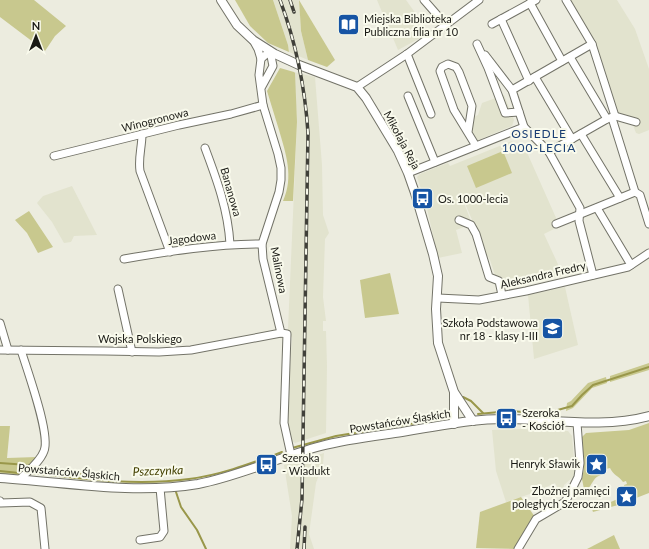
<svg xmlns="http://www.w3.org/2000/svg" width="649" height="549" viewBox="0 0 649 549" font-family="Lato,sans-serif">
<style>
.built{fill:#e2e3ce}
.green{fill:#c8c88e}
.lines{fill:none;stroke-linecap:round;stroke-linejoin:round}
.stream{stroke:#99974a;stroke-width:2}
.minor-casing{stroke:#737368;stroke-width:9}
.tertiary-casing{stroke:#737368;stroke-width:10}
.minor{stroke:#fff;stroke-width:7}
.tertiary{stroke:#fff;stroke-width:8}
.rail-casing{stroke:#404039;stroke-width:3.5}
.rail{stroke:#f9faec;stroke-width:2;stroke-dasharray:6;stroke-linecap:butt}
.labels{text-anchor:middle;stroke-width:4;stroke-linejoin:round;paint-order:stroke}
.poi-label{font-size:11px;fill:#1a1a15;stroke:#f9faec;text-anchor:start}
.street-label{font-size:11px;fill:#1a1a15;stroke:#f9faec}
.neighbourhood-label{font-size:12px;letter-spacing:1px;fill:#1a3f74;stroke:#f9faec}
.water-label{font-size:12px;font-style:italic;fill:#454203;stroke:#f9faec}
</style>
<rect width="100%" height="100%" fill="#ececdf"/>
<g class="built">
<polygon points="273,0 299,0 301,31 308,60 289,52 288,45"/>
<polygon points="377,0 406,0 426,28 424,36 398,50"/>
<polygon points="567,0 617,0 635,29 649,69 649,130 639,134 636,133 630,117 618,114 617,109 612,111 596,52"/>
<polygon points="294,72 315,77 322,165 323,215 329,233 325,239 323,297 326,321 323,321 323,331 326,331 327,366 326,433 295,443 289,439 287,415 292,338 288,329 297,122"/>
<polygon points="504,95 514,120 512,126 471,143 462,122 478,115 482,103"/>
<polygon points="512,141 516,150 525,148 557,220 554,229 544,234 563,275 504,289 502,277 496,278 490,260 487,255 458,187 472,224 456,230 462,253 438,258 426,204 417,177 420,174 440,166 448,163 450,166"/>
<polygon points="72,186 97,235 74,236 71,242 64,243 52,222 37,203 43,196"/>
<polygon points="565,287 578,345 534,359 528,295"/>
<polygon points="519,429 568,431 572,436 575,471 573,477 564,485 562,496 555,483 536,492 506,502 496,471 492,430"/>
<polygon points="324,453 323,464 316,483 309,534 314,549 290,549 292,516 284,465"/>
</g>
<g class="green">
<polygon points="0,0 34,0 66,26 55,36 45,51 0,17"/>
<polygon points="235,0 273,0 288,45 289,52 268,43 250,26"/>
<polygon points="299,0 335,60 327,67 308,60 301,31"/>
<path d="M280,68l14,4 1,1 2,49 -4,79h-10c11,-24 3,-47 -4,-71 -4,-13 -8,-26 -12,-39z"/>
<polygon points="503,151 512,173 476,188 467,166"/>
<polygon points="29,211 53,247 38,253 27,233 15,220"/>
<polygon points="390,273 399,314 365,318 360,280"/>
<polygon points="649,363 649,370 610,382 610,376"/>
<polygon points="606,377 607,383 592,388 573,408 566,411 567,403 571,401 588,383"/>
<path d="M649,423v70l-31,12 -25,7 -3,-9 11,3 24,-10 -1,-11 3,-1 -1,-3 -3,1c-4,-6 -10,-7 -13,-14l-4,1v4c-4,2 -10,3 -12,7 -3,4 -3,6 -7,9h-3l-2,-10 2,-11 -2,-31 4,-4 43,-3z"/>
<polygon points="0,426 10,426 7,458 37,457 19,476 0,474"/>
<polygon points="521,497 535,517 516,549 476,548 480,512"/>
<polygon points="614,535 620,549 587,549"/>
</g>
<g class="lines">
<g class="stream">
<polyline points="463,397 471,401 483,413"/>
<polyline points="547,413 572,406 582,395 593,385 649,367"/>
<polyline points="478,414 510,411 537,413"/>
<polyline points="292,448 336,436 416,423 445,416"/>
<polyline points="0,463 28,465"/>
<polyline points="35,469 113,477 113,482"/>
<polyline points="0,471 19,473"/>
<path d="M31,473c52,6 105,13 158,6 32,-4 63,-16 93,-27"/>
<polyline points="176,492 181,507 197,530 206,549"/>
</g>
<defs>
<g id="minor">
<polyline points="424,0 446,25"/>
<polyline points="566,0 592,44"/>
<polyline points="530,3 562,61"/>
<polyline points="501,19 529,81"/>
<polyline points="492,24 536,0"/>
<polyline points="253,40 258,49 261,59"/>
<polyline points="477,44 488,68 505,113 519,112"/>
<polyline points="407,54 431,114"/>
<polyline points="485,55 512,90"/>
<polyline points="570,57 607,119"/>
<polyline points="535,77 572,139"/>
<polyline points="357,87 407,54 479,0"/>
<polyline points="261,88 273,66 270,51 261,59 259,75 263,105 278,154 281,168 281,180 279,192 262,244 263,259 281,333 287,334 284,423 291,455"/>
<polyline points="408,96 435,162"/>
<polyline points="612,118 635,192 640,195 649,224"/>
<polyline points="524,127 512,90 592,44 615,116"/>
<polyline points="468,132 472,106 459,72 456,67 448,64 442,67 440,71 454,110 476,146"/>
<path d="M142,134c0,13 -4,24 -2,37l30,81"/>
<polyline points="581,134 620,198"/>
<path d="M205,148c12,32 23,62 25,96"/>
<polyline points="549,152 580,208 579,221 593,275"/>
<polyline points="54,156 179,125 231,114 263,105"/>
<polyline points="408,173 524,127 549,152 607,119 615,116 636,122"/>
<polyline points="597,208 631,265"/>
<polyline points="459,220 471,225 476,234 489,277 499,281 502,295"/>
<polyline points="556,224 635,192"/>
<path d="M124,259c46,-8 92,-15 138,-15"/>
<polyline points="118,289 132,352"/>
<polyline points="438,298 479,300 526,291 628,267 649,253"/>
<polyline points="0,323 8,350"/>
<polyline points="0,350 105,351 159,352 191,350 281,333"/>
<path d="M20,479c8,-8 20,-17 24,-28 7,-16 -17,-81 -23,-101"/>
<polyline points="0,501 1,503 30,502 41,508 45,549"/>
<polyline points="140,540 160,537 164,531 160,488"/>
<polyline points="518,549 536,519 565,502 569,495 578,477 580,463 577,423"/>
</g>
<g id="tertiary">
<polyline points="221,0 237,25 253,40 275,54 299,65 357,87 366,98 398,151 408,173 415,193 433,254 438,276 436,309 438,343 454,392 473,421"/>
<polyline points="454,393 454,424"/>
<path d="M0,478c65,4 132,17 198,6 42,-8 81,-27 123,-38 26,-7 54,-10 81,-14 23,-4 46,-8 69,-11 59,-8 119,11 178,-5"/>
</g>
</defs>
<use href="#minor" class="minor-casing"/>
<use href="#tertiary" class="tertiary-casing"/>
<use href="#minor" class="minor"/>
<use href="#tertiary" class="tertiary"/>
<defs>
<g id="rail">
<path d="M280,0c16,43 25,87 28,133l-6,366 -5,50"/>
<polyline points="290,0 294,12"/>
<polyline points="304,549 305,527"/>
</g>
</defs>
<use href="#rail" class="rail-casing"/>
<use href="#rail" class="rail"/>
</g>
<defs>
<symbol id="library-square" viewBox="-11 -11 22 22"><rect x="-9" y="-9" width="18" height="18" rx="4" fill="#1654a4" stroke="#f9faec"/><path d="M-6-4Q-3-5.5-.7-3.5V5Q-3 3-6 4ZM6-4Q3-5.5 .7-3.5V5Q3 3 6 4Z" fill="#fff"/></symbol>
<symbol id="bus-square" viewBox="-11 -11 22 22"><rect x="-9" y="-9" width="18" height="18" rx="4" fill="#1654a4" stroke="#f9faec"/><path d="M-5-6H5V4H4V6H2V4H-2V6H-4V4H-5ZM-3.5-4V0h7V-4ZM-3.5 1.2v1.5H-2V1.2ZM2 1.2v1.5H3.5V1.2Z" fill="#fff"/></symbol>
<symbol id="school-square" viewBox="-11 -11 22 22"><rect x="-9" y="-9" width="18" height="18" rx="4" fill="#1654a4" stroke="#f9faec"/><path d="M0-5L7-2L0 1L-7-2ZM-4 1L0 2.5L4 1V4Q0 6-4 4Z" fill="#fff"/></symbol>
<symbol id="sight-square" viewBox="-11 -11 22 22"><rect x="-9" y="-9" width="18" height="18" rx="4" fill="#1654a4" stroke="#f9faec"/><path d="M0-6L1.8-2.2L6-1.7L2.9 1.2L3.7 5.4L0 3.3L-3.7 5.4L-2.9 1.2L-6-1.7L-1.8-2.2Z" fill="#fff"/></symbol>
</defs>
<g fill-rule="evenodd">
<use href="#library-square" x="336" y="12" width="25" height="25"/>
<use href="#bus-square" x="410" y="186" width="25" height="25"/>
<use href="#school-square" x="540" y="316" width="25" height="25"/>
<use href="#bus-square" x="494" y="406" width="25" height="25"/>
<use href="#bus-square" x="254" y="452" width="25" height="25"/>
<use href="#sight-square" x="584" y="452" width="25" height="25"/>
<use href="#sight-square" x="614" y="484" width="25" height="25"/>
</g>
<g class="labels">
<g class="poi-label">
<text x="364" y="23">Miejska Biblioteka<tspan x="364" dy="13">Publiczna filia nr 10</tspan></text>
<text x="438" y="203">Os. 1000-lecia</text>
<text x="538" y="327" text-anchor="end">Szkoła Podstawowa<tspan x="538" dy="13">nr 18 - klasy I-III</tspan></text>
<text x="522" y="417">Szeroka<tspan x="522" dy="13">- Kościół</tspan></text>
<text x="282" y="462">Szeroka<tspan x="282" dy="13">- Wiadukt</tspan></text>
<text x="580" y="468" text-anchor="end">Henryk Sławik</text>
<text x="610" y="495" text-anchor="end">Zbożnej pamięci<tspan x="610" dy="13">poległych Szeroczan</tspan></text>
</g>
<g class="street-label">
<text transform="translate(155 120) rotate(-14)" y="4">Winogronowa</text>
<text transform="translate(402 140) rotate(62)" y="4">Mikołaja Reja</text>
<text transform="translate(231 192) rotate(74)" y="4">Bananowa</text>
<text transform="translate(192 238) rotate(-7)" y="4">Jagodowa</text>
<text transform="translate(279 270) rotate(79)" y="4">Malinowa</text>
<text transform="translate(543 275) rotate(-13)" y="4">Aleksandra Fredry</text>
<text x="140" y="343">Wojska Polskiego</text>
<text transform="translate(400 421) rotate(-9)" y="4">Powstańców Śląskich</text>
<text transform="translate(69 472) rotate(5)" y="4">Powstańców Śląskich</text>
</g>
<g class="neighbourhood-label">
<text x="539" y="138">OSIEDLE<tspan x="539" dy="14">1000-LECIA</tspan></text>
</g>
<g class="water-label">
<text transform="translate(158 471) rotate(-2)" y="4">Pszczynka</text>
</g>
</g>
<g transform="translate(36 36)" stroke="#f9faec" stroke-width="3" paint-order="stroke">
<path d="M0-3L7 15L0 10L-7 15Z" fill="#1a1a15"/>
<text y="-6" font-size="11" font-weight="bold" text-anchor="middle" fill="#1a1a15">N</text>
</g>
</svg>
